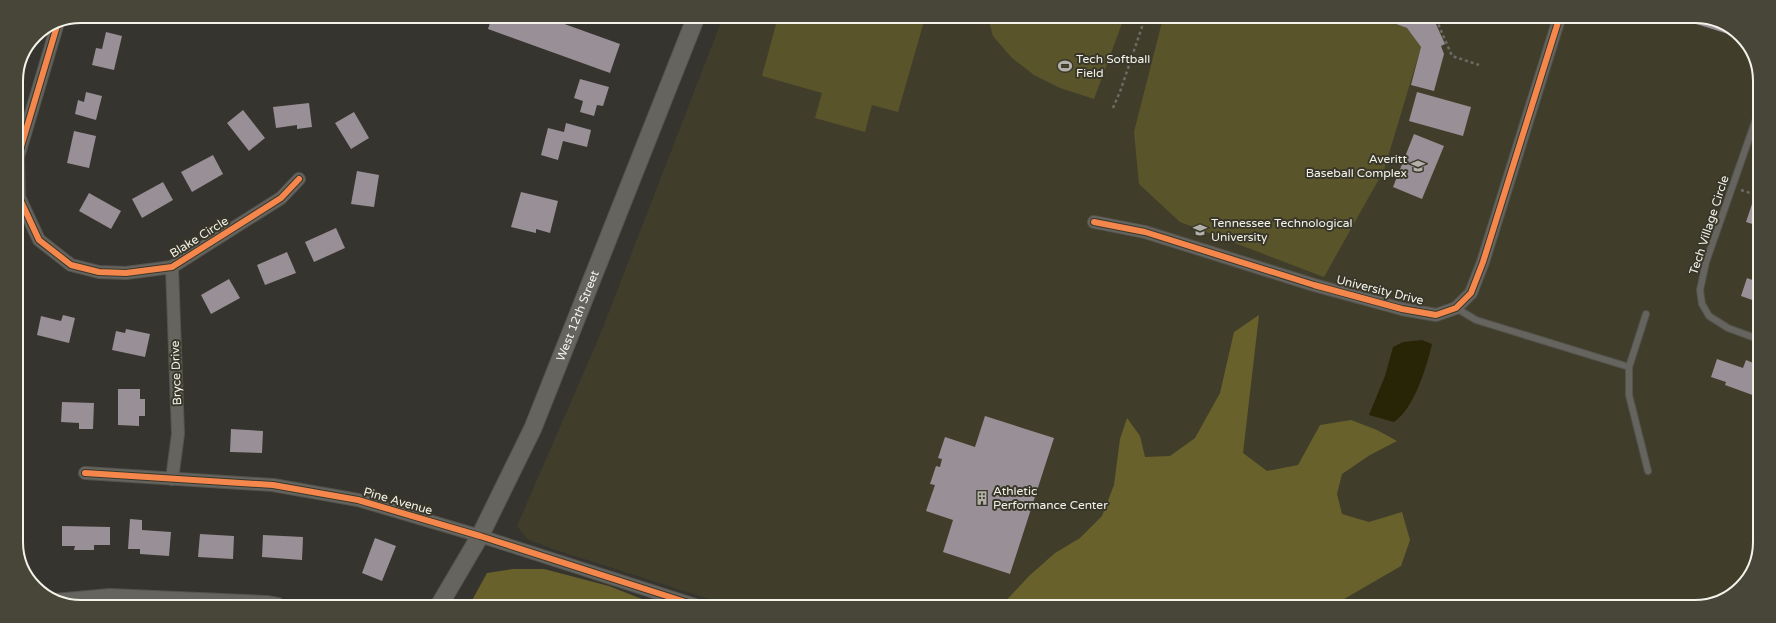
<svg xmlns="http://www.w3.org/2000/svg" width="1776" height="623" viewBox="0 0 1776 623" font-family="'Varela Round',sans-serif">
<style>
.built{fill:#403e2b}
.green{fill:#5a542b}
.forest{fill:#69612b}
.water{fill:#282406}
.building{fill:#998f96}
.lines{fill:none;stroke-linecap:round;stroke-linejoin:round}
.service-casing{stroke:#54534d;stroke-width:8}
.minor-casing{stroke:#54534d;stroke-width:14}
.secondary-casing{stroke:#54534d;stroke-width:19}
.path{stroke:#6c6b67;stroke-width:2.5;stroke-dasharray:3 3;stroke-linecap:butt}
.service{stroke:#65645f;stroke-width:6}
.minor{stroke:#65645f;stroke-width:12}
.secondary{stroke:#65645f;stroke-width:17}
.cycleway-casing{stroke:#39372a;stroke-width:8}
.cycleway{stroke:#f5874c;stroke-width:6}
.labels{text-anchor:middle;stroke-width:4;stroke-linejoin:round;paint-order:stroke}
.poi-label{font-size:12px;fill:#f4f3ea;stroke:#39372a;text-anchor:start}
.street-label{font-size:12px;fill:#f4f3ea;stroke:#39372a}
.rim{fill:none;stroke:#f4f3ea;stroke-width:2}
</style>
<rect width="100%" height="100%" fill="#36342e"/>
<polygon class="built" points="723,17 1716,19 1746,41 1760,76 1757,563 1734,594 1696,607 728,605 553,549 527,539 517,526 600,335"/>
<g class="green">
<polygon points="778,17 925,18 898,112 872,105 865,132 815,118 822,93 762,76"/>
<polygon points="988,18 1124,18 1094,99 1060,88 1034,75 1012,58 993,36"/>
<polygon points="1163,18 1380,19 1407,28 1421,47 1384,170 1324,277 1180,222 1139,184 1134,132"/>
</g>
<g class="forest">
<polygon points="1259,315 1243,453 1267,471 1298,465 1320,425 1351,420 1377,430 1397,441 1370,455 1342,474 1337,494 1342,514 1369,522 1402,512 1410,540 1401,566 1332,606 1001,606 1029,576 1055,553 1080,538 1102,516 1114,485 1120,439 1127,418 1140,436 1145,457 1170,456 1195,438 1220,393 1234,332"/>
<polygon points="513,569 544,569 609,586 657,605 470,604 487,573"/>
</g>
<path class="water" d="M1422,340l10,4c-5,22 -18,65 -38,78l-25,-7 16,-39 8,-29 10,-5z"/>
<g class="building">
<polygon points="492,17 545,17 620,44 610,73 488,29"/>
<polygon points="1386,19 1426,19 1429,24 1435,22 1445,44 1441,46 1444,54 1434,91 1411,85 1421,47 1407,28 1385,20"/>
<polygon points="1691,19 1716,19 1744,39 1690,22"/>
<polygon points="106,32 122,36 114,70 92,65 96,48 102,49"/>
<polygon points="580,79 609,87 603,106 597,105 594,116 580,112 583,101 574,98"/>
<polygon points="86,92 102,96 96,120 75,114 78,100 84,102"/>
<polygon points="1417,92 1471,107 1463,136 1409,121"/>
<polygon points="309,103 312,127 297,129 297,125 276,128 273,107"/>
<polygon points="243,110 265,138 249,151 227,123"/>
<polygon points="354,112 369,138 351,149 335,123"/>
<polygon points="566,123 591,130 587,147 563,141 558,160 541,155 548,128 564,132"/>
<polygon points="74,131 96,136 89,168 67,163"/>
<polygon points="1414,134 1444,146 1422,199 1393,187"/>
<polygon points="213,155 223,174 192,192 181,172"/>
<polygon points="357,171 379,175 374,207 351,204"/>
<polygon points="163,182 173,200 142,218 132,199"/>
<polygon points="521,192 558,201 550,233 536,229 536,233 511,227"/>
<polygon points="89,193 121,211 111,229 79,211"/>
<polygon points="1752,204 1759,206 1759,226 1746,222"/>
<polygon points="336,228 345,248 314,262 305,242"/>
<polygon points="287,252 296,273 265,285 257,265"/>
<polygon points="1747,278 1758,282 1758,302 1741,296"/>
<polygon points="229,279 240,298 211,314 201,295"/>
<polygon points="63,315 75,318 69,343 37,335 41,316 61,321"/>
<polygon points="126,329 150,334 145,357 112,350 116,331 125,333"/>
<polygon points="1717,359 1743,368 1746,360 1758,365 1758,397 1725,385 1726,382 1711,377"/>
<polygon points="118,389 140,389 140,399 145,399 145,416 139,416 139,426 118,425"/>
<polygon points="62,402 94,403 93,429 79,429 79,423 61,422"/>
<polygon points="985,416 1054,438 1010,574 943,552 953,520 926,511 935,485 930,484 936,466 940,467 942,459 938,458 945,437 975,447"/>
<polygon points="231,429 263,431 262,453 230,452"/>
<polygon points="130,519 142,520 142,530 171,532 169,556 140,554 140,549 128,549"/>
<polygon points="62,526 110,527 110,545 94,545 94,550 74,550 75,546 62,546"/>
<polygon points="200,534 234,536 233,559 198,557"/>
<polygon points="263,535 303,537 302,560 262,557"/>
<polygon points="375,538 396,546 382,581 362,573"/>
</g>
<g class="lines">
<defs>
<g id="service">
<polyline points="1456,308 1476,320 1629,367 1646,314"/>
<polyline points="1758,339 1728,328 1709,316 1702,304 1700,290 1706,262 1757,116 1760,113"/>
<polyline points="1629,367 1629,395 1648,471"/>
</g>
<g id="minor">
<polyline points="57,26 18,157 19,197 39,240 71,265 99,272 126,273 172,267 281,198 299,179"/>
<polyline points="1094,222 1145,232 1314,285 1402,309 1436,315 1456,308 1471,293 1483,262 1559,19"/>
<polyline points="85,473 273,485 358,500 480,536 695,605"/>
<polyline points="172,479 178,434 172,267"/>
<polyline points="55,600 110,595 266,602 278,604"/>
</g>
<g id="secondary">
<path id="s1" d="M440,604l40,-68 53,-108 163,-411"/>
</g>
</defs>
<use href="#service" class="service-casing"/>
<use href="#minor" class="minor-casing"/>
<use href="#secondary" class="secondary-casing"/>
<g class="path">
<polyline points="1436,19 1452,56 1479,65"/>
<polyline points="1113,108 1121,89 1145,18"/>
<polyline points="1741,190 1759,196"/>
<polyline points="1755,360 1758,351"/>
</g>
<use href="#service" class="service"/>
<use href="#minor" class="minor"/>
<use href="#secondary" class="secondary"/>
<defs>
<g id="cycleway">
<polyline points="57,26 18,157 19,197 39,240 71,265 99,272 126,273 172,267 281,198 299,179"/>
<polyline points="1094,222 1145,232 1314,285 1402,309 1436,315 1456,308 1471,293 1483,262 1559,19"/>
<polyline points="85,473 273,485 358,500 480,536 695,605"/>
</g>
</defs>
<use href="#cycleway" class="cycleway-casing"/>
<use href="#cycleway" class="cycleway"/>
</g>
<defs>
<symbol id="stadium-bare" viewBox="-9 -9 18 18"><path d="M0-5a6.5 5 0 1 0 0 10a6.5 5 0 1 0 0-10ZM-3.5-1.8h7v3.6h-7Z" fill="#b2b0a8" stroke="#39372a" stroke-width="2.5" paint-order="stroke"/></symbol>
<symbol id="university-bare" viewBox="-9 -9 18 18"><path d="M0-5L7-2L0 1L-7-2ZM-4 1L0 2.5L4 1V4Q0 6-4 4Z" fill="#b2b0a8" stroke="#39372a" stroke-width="2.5" paint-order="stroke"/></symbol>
<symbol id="building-bare" viewBox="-9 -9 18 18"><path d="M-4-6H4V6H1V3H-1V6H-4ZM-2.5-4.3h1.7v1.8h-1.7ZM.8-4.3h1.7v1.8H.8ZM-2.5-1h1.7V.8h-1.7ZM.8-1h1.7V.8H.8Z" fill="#b2b0a8" stroke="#39372a" stroke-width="2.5" paint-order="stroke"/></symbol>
</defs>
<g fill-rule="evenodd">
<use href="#stadium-bare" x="1055" y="56" width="20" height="20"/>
<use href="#university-bare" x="1408" y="156" width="20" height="20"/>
<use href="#university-bare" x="1190" y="220" width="20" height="20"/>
<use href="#building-bare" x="972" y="488" width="20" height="20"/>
</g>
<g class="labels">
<g class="poi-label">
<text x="1076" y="63">Tech Softball<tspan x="1076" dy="14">Field</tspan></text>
<text x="1407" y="163" text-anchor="end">Averitt<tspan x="1407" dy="14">Baseball Complex</tspan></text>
<text x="1211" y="227">Tennessee Technological<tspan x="1211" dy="14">University</tspan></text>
<text x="993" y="495">Athletic<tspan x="993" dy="14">Performance Center</tspan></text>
</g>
<g class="street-label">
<text transform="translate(1709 225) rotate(-72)" y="4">Tech Village Circle</text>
<text transform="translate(199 237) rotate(-32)" y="4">Blake Circle</text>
<text transform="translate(1380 290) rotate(14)" y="4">University Drive</text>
<text dy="4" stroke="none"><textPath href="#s1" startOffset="320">West 12th Street</textPath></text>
<text transform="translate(176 373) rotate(-92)" y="4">Bryce Drive</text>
<text transform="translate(398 501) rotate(16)" y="4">Pine Avenue</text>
</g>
</g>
<path d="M0 0H1776V623H0ZM81 23H1695A58 58 0 0 1 1753 81V542A58 58 0 0 1 1695 600H81A58 58 0 0 1 23 542V81A58 58 0 0 1 81 23Z" fill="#484639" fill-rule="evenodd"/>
<path class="rim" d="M81 23H1695A58 58 0 0 1 1753 81V542A58 58 0 0 1 1695 600H81A58 58 0 0 1 23 542V81A58 58 0 0 1 81 23Z"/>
</svg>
